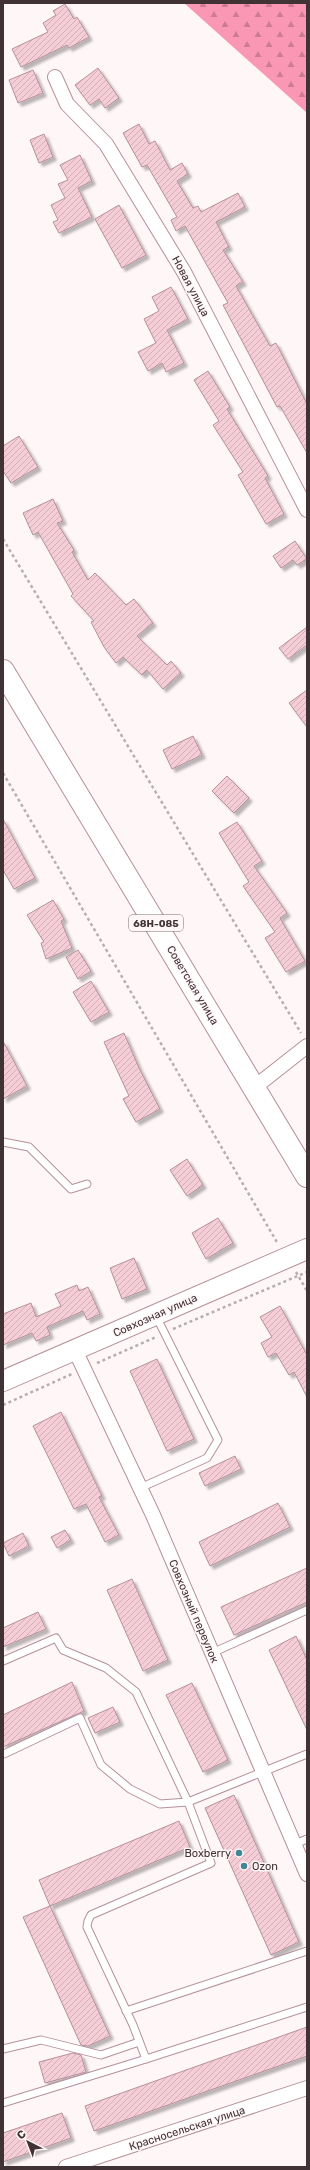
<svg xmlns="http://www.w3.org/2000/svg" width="310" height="2170" viewBox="0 0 310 2170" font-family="Rubik,sans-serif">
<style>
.forest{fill:url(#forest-firs)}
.building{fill:url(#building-hatch);stroke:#b5909a;filter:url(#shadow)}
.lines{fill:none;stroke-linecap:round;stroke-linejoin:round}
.lane-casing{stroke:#b5919a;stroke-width:9}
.street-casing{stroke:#b5919a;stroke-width:16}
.secondary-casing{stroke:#b5919a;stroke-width:22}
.primary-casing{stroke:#b5919a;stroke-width:24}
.path{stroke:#b9adb0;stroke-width:2.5;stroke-dasharray:3 3;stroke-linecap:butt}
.lane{stroke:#fff;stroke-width:7}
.street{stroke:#fff;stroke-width:14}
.secondary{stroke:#fff;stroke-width:20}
.primary{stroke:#fff;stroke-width:22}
.poi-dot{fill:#418793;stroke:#fff6f8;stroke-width:1.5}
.labels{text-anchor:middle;stroke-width:3;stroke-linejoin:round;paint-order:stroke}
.shield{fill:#fff6f8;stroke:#7a6d70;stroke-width:1}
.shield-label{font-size:10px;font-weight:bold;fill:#413236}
.street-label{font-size:11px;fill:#413236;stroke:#fff6f8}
.poi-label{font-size:11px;fill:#413236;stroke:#fff6f8;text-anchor:end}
</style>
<defs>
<pattern id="forest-firs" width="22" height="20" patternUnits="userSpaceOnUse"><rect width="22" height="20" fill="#fa97b5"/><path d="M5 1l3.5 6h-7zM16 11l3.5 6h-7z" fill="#cc7c94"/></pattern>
<pattern id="building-hatch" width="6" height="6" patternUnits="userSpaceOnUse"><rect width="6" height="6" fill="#f5cdd7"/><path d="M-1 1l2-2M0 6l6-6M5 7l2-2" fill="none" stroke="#d3b0b9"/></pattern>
<filter id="shadow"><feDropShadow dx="3.5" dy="3.5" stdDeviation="1" flood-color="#0004"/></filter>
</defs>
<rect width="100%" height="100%" fill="#fff6f8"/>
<polygon class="forest" points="184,3 307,3 307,113"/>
<g class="building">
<polygon points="65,4 74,19 77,17 89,37 69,48 67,45 21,67 12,49 48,32 43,23 56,15 53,11"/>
<polygon points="98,68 119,98 105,108 99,99 90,105 75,85"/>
<polygon points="33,70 43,93 18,103 9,80"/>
<polygon points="139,124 149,144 155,141 170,170 182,163 188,174 177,181 193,208 198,206 201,212 238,193 245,207 216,222 229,247 223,250 243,282 236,286 270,346 276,343 307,404 307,453 280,406 277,407 223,305 228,303 185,226 176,231 171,220 177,217 147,165 142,167 123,133"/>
<polygon points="44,134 53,157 39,163 30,140"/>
<polygon points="80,155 92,181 78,188 92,217 59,233 53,222 58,220 51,205 65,198 58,184 68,180 60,165"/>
<polygon points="119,205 146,255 122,268 95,219"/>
<polygon points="171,287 188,319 167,330 184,363 166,372 162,363 148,371 138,352 156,343 144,319 159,311 152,297"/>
<polygon points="208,371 230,407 227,409 268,476 265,478 284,514 266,524 238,475 243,472 213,425 219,421 194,380"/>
<polygon points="19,436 38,467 11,483 3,471 3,446"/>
<polygon points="53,499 63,521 57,523 74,550 72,552 88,580 95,573 126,605 134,599 153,623 137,636 167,665 171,661 181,673 163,689 147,670 142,675 123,657 116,663 104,647 91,622 94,621 71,596 73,594 38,532 33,535 23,513"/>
<polygon points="295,541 307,559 297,565 293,560 281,568 273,556"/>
<polygon points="307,627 307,645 288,659 279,648"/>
<polygon points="307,690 307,727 289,703"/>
<polygon points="193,736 202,755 172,769 163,750"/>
<polygon points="227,776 249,798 234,813 212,791"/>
<polygon points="3,819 35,878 14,889 3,870"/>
<polygon points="237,822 262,861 254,866 287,913 280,918 305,961 286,972 265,938 275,932 243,886 249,882 219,833"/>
<polygon points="53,900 64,919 61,921 72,948 46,959 41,943 44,942 27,915"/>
<polygon points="78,950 91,971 78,979 66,957"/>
<polygon points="91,981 109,1012 91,1022 73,992"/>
<polygon points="124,1033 139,1068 160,1109 136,1122 123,1099 129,1096 104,1042"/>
<polygon points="3,1041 27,1086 3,1099"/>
<polygon points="187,1159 203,1185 187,1196 170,1170"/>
<polygon points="218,1218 233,1243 206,1259 192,1233"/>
<polygon points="134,1258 147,1289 122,1299 110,1268"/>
<polygon points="77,1285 79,1291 88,1287 100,1314 87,1320 83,1311 47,1327 50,1335 36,1341 32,1333 3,1345 3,1314 31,1303 36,1317 61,1306 55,1294"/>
<polygon points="280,1306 307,1355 307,1397 294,1372 289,1375 276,1353 268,1357 261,1343 272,1337 260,1317"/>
<polygon points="157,1359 194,1439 167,1451 130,1371"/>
<polygon points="61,1412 102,1496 99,1497 119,1535 105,1542 86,1504 74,1509 33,1426"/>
<polygon points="235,1456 241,1469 205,1486 199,1473"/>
<polygon points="278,1503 290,1527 210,1566 199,1542"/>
<polygon points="65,1530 71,1540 57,1548 51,1537"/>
<polygon points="23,1533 29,1546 9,1556 3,1543"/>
<polygon points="307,1568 307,1602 234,1635 221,1607"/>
<polygon points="132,1579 168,1660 143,1671 107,1590"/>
<polygon points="38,1612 46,1629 3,1647 3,1628"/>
<polygon points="296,1636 307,1660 307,1730 269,1650"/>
<polygon points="72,1682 84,1711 3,1747 3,1715"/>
<polygon points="192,1683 228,1760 203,1772 166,1695"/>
<polygon points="113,1707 120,1722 95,1733 88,1718"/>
<polygon points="234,1795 299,1942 271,1955 205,1808"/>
<polygon points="179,1821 190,1847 50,1906 39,1880"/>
<polygon points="50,1906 110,2036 88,2046 81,2045 23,1917"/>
<polygon points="307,2027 307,2056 94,2131 85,2106"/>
<polygon points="73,2053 81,2055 86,2072 45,2083 39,2062"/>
<polygon points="62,2113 71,2138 3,2162 3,2133"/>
</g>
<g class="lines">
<defs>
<g id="lane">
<polyline points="3,1142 29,1147 71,1189 87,1184"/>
<polyline points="140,1488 207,1458 218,1440 156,1316"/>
<polyline points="212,1653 307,1610"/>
<polyline points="3,1661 56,1638 63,1650 106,1668 136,1692 188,1802 160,1804 130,1789 101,1765 80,1718 4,1754"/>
<polyline points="307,1754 188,1802 211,1863 91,1915 88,1921 87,1927 133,2025 146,2059 307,2007"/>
<polyline points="295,1844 307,1839"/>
<polyline points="126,2011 307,1951"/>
<polyline points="3,2049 41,2040 101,2055 139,2042"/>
<polyline points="3,2103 146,2059"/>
</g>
<g id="street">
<polyline points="55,77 67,104 106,144 184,272 307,510"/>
<polyline points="255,1087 307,1046"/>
<polyline points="75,1350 153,1515 307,1874"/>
<polyline points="66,2167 307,2088"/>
</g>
<polyline id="secondary" points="3,1381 307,1249"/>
<polyline id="primary" points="3,671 307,1176"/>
</defs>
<use href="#lane" class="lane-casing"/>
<use href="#street" class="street-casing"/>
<use href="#secondary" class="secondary-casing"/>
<use href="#primary" class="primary-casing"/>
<g class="path">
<polyline points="3,539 301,1033"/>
<polyline points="3,773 278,1244"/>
<polyline points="296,1272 307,1291"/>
<polyline points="173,1329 307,1272"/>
<polyline points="97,1363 156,1337"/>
<polyline points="3,1405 72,1374"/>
</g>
<use href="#lane" class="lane"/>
<use href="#street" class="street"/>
<use href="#secondary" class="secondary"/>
<use href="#primary" class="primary"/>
</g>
<g class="poi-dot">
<circle cx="239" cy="1853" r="4"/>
<circle cx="244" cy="1866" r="4"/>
</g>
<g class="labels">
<rect class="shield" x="129" y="915" width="54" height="16" rx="3"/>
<g class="shield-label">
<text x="156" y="927">68Н-085</text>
</g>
<g class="street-label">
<text transform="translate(191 286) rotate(62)" y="4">Новая улица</text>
<text transform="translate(193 985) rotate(59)" y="4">Советская улица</text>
<text transform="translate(155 1315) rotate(-24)" y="4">Совхозная улица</text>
<text transform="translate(194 1611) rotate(67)" y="4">Совхозный переулок</text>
<text transform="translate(187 2128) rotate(-18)" y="4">Красносельская улица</text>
</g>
<g class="poi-label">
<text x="231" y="1857">Boxberry</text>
<text x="252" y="1870" text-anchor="start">Ozon</text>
</g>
</g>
<rect width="310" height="2170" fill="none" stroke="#413236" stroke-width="8"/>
<g transform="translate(28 2142) rotate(318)" stroke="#fff6f8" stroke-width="3" paint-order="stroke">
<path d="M0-3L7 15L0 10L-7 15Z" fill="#413236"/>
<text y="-6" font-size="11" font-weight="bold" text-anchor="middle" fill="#413236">С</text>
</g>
</svg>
